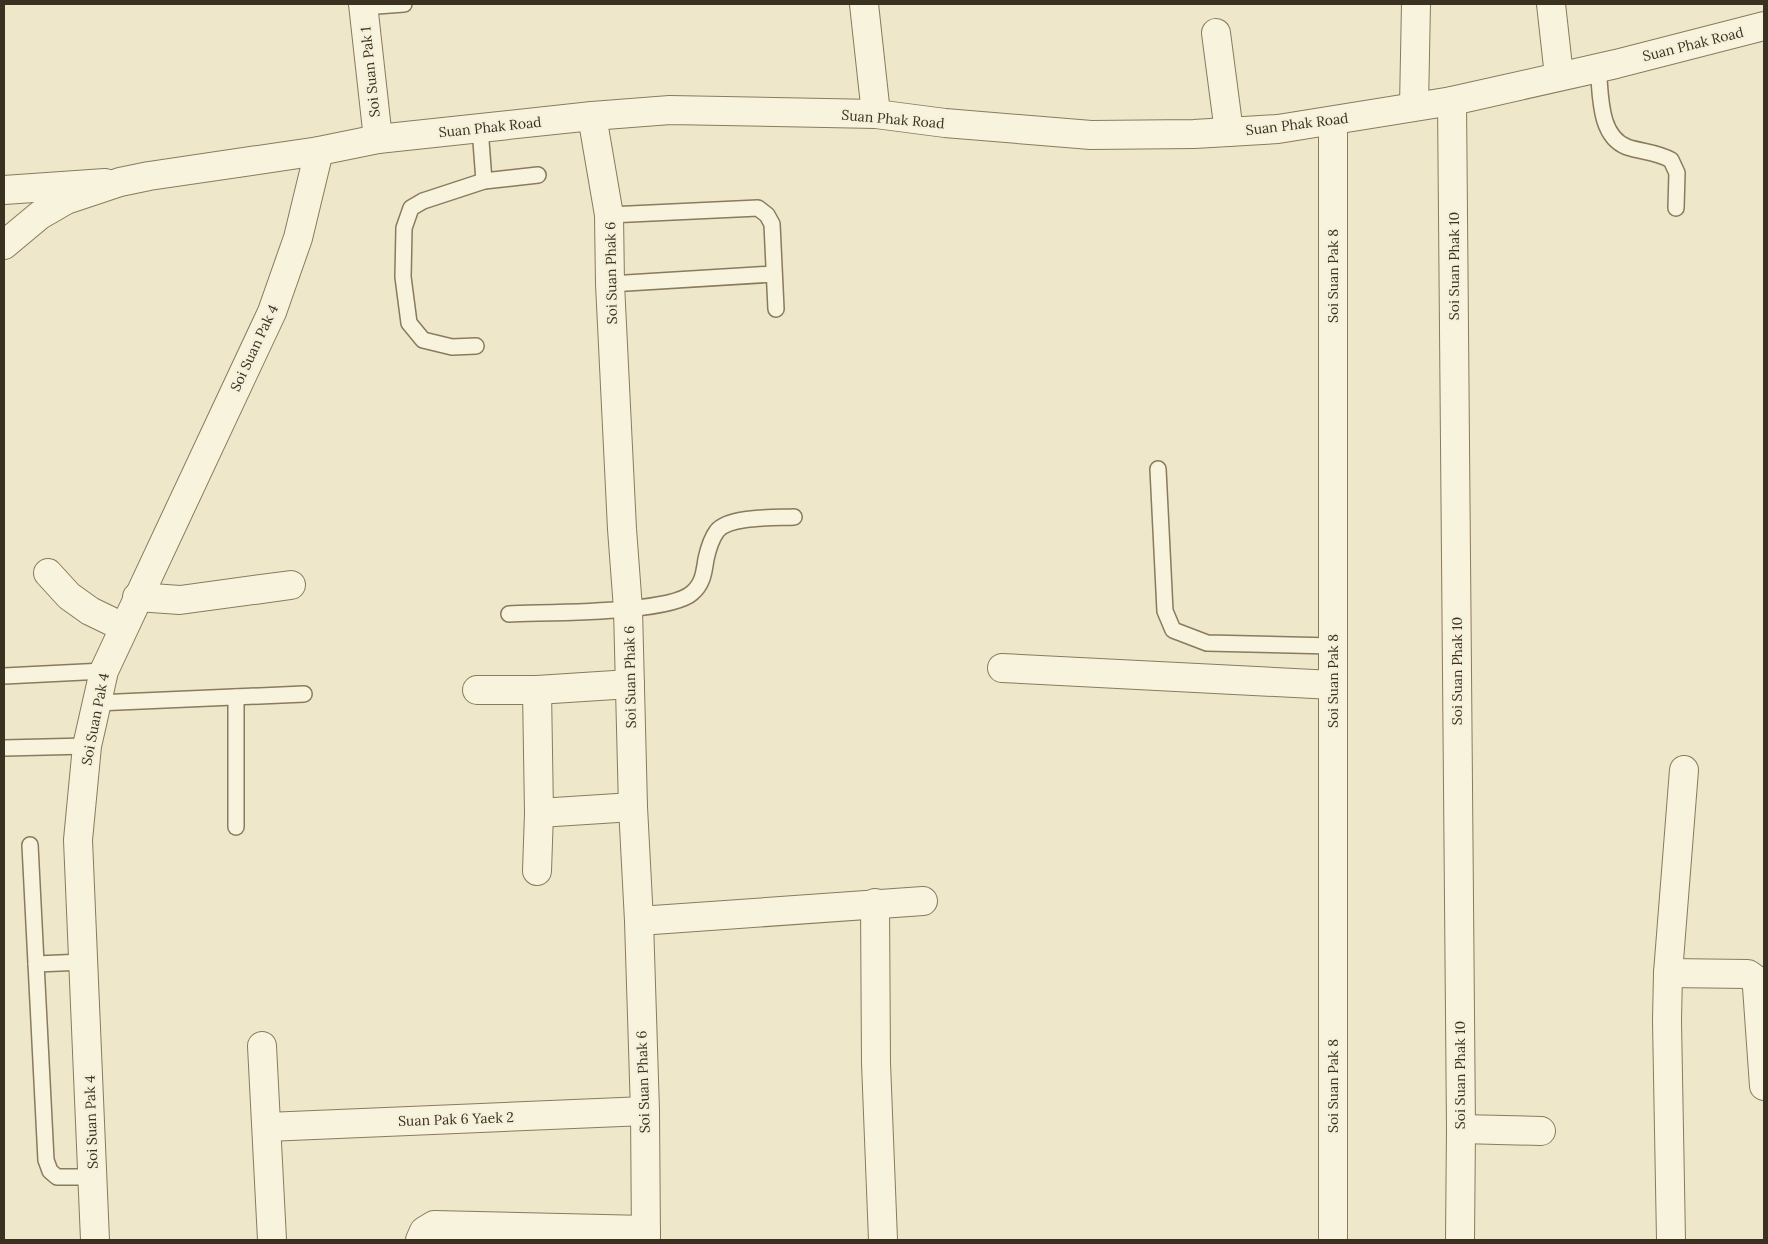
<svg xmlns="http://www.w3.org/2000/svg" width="1768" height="1244" viewBox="0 0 1768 1244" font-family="Lora,serif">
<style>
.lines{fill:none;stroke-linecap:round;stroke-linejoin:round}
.service-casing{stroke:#8a7a5e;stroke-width:18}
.minor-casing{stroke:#8a7a5e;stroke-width:30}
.tertiary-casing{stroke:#8a7a5e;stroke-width:30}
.service{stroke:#f8f3dd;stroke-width:15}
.minor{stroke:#f8f3dd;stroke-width:28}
.tertiary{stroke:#f8f3dd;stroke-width:28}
.labels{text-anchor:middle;stroke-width:4.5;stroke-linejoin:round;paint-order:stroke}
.street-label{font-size:14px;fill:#3b3121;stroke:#f5f0d9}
</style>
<rect width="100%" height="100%" fill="#eee7ca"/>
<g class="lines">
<defs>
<g id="service">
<polyline points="363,7 404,4"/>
<path d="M1598,68c3,25 0,68 29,79 15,5 30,5 44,13l6,13 -1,35"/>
<polyline points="480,128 484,181"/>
<polyline points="609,215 758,208 767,215 772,224 776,309"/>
<polyline points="610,284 774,274"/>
<polyline points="476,346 452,347 423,340 409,323 403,277 404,228 411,208 423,201 484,181 538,175"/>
<polyline points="1158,469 1165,611 1173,630 1207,643 1333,646"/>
<path d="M509,614c35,-2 160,0 183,-21 11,-9 12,-21 14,-34 2,-9 5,-20 11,-28 12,-15 58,-13 77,-14"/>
<polyline points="4,676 104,671"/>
<polyline points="236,697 236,827"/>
<polyline points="96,703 304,694"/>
<polyline points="4,748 87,746"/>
<polyline points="30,845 46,1160 50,1171 57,1177 93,1177"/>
<polyline points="36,964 84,962"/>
</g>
<g id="minor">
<polyline points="363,4 378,139"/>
<polyline points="864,4 876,114"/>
<polyline points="1551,4 1559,76"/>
<polyline points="1216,33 1229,132"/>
<polyline points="1452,101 1461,1129 1460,1240"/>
<polyline points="1414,106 1416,4"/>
<polyline points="592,116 609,215 610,284 622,529 628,609 633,807 639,921 645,1111 646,1240"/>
<polyline points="4,190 105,183"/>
<polyline points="48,573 69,596 90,611 123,627"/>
<polyline points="137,597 180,600 291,585"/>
<polyline points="1002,668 1333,685"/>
<polyline points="477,690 537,690 630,684"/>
<polyline points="537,690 539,813 537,871"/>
<polyline points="539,813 633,807"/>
<polyline points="875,903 876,1063 883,1240"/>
<polyline points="639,921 923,901"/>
<polyline points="1668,973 1748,974 1755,979 1757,987 1764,1086"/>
<polyline points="262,1046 272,1240"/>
<polyline points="267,1127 645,1111"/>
<polyline points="1461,1129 1541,1131"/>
<polyline points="95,1240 78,840 87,746 104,671 272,312 298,238 319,151"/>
<polyline points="420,1240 424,1231 434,1225 646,1230"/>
<polyline points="1333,1240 1333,121"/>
<polyline points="1671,1240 1667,1021 1668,973 1684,770"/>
</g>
<polyline id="tertiary" points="4,245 40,215 66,200 120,182 149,176 319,151 378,139 592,116 670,110 876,114 945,123 1091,135 1194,134 1278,129 1452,101 1616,64 1764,26"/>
</defs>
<use href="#service" class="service-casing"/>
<use href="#minor" class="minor-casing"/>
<use href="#tertiary" class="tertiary-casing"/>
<use href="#service" class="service"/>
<use href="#minor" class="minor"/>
<use href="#tertiary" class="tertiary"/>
</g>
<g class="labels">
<g class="street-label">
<text transform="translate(1693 44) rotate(-14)" y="5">Suan Phak Road</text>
<text transform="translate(370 72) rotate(-96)" y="5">Soi Suan Pak 1</text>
<text transform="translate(893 119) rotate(5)" y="5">Suan Phak Road</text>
<text transform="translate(1297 124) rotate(-7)" y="5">Suan Phak Road</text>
<text transform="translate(490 127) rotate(-6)" y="5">Suan Phak Road</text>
<text transform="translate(1454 266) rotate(-90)" y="5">Soi Suan Phak 10</text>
<text transform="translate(611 273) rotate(-91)" y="5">Soi Suan Phak 6</text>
<text transform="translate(1333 276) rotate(-90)" y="5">Soi Suan Pak 8</text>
<text transform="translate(254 348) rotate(-65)" y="5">Soi Suan Pak 4</text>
<text transform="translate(1457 671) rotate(-90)" y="5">Soi Suan Phak 10</text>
<text transform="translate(630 677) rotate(-91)" y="5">Soi Suan Phak 6</text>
<text transform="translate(1333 681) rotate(-90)" y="5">Soi Suan Pak 8</text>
<text transform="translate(95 719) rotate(-79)" y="5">Soi Suan Pak 4</text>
<text transform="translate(1460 1075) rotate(-90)" y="5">Soi Suan Phak 10</text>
<text transform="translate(643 1082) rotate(-92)" y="5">Soi Suan Phak 6</text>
<text transform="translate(1333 1086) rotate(-90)" y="5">Soi Suan Pak 8</text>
<text transform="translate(456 1119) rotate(-2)" y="5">Suan Pak 6 Yaek 2</text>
<text transform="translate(91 1122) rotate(-92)" y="5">Soi Suan Pak 4</text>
</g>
</g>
<rect width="1768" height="1244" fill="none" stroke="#3b3121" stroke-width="10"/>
</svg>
